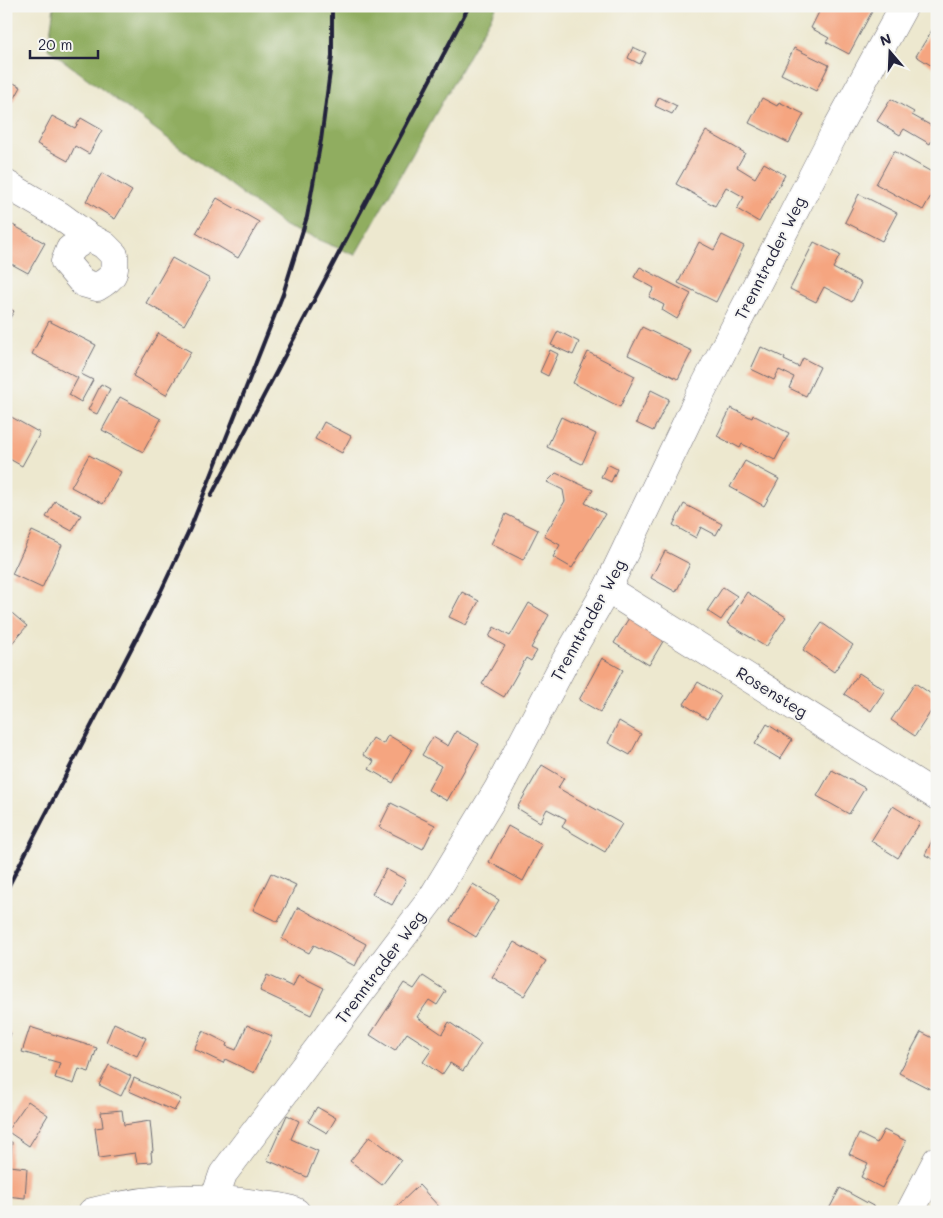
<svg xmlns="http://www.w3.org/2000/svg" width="943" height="1218" viewBox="0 0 943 1218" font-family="Mali,sans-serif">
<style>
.forest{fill:#90ad60;stroke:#59684e}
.building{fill:#f5a580}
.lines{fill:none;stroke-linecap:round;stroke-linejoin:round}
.minor-casing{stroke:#69676f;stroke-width:29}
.minor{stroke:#fff;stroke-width:28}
.rail{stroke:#22223b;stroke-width:4}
.labels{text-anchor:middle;stroke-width:4;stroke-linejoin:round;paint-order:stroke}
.street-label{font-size:16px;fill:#22223b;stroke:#f6f6f2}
</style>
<rect width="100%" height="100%" fill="#f6f6f2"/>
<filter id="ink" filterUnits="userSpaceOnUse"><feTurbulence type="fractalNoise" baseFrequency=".02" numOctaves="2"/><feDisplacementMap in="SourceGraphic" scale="10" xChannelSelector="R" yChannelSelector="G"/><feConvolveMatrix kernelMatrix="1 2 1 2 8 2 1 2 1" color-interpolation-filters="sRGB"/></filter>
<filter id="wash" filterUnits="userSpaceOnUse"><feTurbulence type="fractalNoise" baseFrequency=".0096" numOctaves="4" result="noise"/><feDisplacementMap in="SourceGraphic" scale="20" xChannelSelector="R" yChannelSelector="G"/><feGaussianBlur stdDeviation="1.12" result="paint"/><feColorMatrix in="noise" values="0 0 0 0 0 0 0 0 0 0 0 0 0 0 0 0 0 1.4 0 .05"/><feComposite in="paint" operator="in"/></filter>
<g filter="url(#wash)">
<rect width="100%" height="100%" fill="#ede8cf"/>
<polygon class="forest" points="54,6 497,6 355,255 285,226 48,49"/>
<g id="blocks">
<g class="building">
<polygon points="822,6 839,6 844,9 845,6 875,6 849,54 826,42 829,38 811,28"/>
<polygon points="937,22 937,69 916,56"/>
<polygon points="633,47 646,53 640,64 628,58"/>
<polygon points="794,48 829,65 816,91 781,74"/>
<polygon points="6,79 21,87 6,114"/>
<polygon points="659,97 677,106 672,114 655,106"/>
<polygon points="762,98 777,106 779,102 804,114 789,143 749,123"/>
<polygon points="891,99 914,112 912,115 937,129 930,144 904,129 900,135 877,121"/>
<polygon points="52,116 75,128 81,118 102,130 89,154 75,146 68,161 37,144"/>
<polygon points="706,131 745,153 737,167 755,178 764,163 785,175 759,222 737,209 744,197 726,187 715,206 676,184"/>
<polygon points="894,151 937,175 937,185 923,210 876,184"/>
<polygon points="102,173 132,191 115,219 86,201"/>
<polygon points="859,194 897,213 882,241 845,222"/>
<polygon points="217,198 259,222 238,258 196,233"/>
<polygon points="6,218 9,226 11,224 45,243 28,273 6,261"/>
<polygon points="722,235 744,246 716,302 678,283 699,242 714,250"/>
<polygon points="814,242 840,255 833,268 861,283 852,302 824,287 816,302 790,289"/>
<polygon points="172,258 210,279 184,325 146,303"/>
<polygon points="640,267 691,294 677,319 662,310 664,305 649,297 654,288 634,277"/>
<polygon points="6,307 14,311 6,325"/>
<polygon points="49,321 96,345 81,374 93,380 81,402 69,395 78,378 32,354"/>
<polygon points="642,327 692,351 678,379 628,355"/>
<polygon points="558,331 579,342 573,355 551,345"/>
<polygon points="158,333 191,352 166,395 133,376"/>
<polygon points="761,347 785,358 784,360 799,367 803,358 820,367 806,396 789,388 794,377 779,370 774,380 751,369"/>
<polygon points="550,350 558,354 548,376 540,372"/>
<polygon points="588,352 635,376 620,407 573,383"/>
<polygon points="101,384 110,389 97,414 88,410"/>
<polygon points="651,390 669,399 653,431 636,423"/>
<polygon points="120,397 161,419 143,452 102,430"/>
<polygon points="731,408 752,418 753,415 789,433 775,460 742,444 740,448 717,436"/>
<polygon points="6,414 40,433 22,466 6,457"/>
<polygon points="561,417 596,434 582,464 547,447"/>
<polygon points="324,422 351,436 342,453 315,439"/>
<polygon points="89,455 121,472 103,504 71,487"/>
<polygon points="745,461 779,479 764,506 730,487"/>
<polygon points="607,464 617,469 611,482 601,477"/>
<polygon points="556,473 593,490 585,503 605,514 572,568 553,557 560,545 544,536 565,501 563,490 547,482"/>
<polygon points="55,501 81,515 72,531 46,517"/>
<polygon points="684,504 722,524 716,535 701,527 696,538 673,525"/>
<polygon points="506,514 538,530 523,560 491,544"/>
<polygon points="32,531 62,545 42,588 12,574"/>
<polygon points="665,551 690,564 676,592 651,578"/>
<polygon points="723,587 737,596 721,620 707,611"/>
<polygon points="462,592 479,601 466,625 449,617"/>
<polygon points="747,592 786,617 766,647 727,623"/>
<polygon points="529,603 549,615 531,648 537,651 531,661 526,658 504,697 482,684 505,646 489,637 494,627 510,636"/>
<polygon points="6,608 27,626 6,650"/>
<polygon points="630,616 665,638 649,665 614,643"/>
<polygon points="822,623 853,645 834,672 803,650"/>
<polygon points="602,658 623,670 600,712 579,700"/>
<polygon points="859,673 885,690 871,711 844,694"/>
<polygon points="698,682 721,696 707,719 684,704"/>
<polygon points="915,683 937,698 937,702 915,736 891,720"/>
<polygon points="619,721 641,734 630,755 608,743"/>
<polygon points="767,724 792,740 780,759 755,744"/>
<polygon points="456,731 479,744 447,801 428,790 441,766 422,755 433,737 448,746"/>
<polygon points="388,735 412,749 393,783 369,769 374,761 363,755 373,738 383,744"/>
<polygon points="937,742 937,753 932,750"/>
<polygon points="542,765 564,778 558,788 622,824 605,852 562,827 566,819 547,809 540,822 517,808"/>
<polygon points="832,770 865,788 849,814 817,796"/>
<polygon points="391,803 435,825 423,849 379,827"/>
<polygon points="893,806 920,823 898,858 871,841"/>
<polygon points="508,826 542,845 523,881 489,862"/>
<polygon points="937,830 937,861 925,855"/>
<polygon points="386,869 406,880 392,905 372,894"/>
<polygon points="271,873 296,885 278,922 253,910"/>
<polygon points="473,884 499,900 476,937 450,921"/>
<polygon points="298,907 366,944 355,966 314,945 309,953 282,939"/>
<polygon points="514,942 546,961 524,996 492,977"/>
<polygon points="267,975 293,987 298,975 324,988 311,1015 260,991"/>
<polygon points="423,976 446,991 437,1005 429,1000 417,1017 442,1034 449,1022 481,1044 463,1071 450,1063 442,1075 423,1062 432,1049 407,1033 395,1051 370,1035 404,983 414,989"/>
<polygon points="114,1023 146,1038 137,1056 106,1042"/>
<polygon points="247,1025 272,1036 254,1073 225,1059 223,1063 194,1049 203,1031 227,1043 226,1046 236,1050"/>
<polygon points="30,1027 97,1048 89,1072 79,1069 74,1084 55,1078 60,1063 22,1052"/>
<polygon points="6,1031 11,1033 7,1046 6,1046"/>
<polygon points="921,1032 937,1040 937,1087 934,1091 899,1073"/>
<polygon points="109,1065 131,1076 121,1096 99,1085"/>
<polygon points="134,1078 181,1099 174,1111 129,1091"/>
<polygon points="28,1101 48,1115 29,1146 7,1131"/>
<polygon points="317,1107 336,1118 327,1133 308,1122"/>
<polygon points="122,1110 124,1125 150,1121 153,1151 151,1152 152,1162 137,1163 135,1153 99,1158 95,1128 103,1127 101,1112"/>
<polygon points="287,1115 299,1121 291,1139 318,1151 307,1177 267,1160"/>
<polygon points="884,1130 906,1141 882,1188 861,1177 868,1163 849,1154 859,1134 877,1143"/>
<polygon points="370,1136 401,1160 382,1185 350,1161"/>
<polygon points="6,1142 12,1142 10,1166 27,1168 25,1198 6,1196"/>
<polygon points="419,1185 441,1209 438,1212 391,1212"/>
<polygon points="840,1188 875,1207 872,1212 828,1211"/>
</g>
</g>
</g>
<g filter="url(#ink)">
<use href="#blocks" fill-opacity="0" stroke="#69676f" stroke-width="1"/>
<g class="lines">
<defs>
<g id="minor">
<path d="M6,184l53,31 30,22 15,8 10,10c2,19 -1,23 -17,32l-14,-4 -18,-21 5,-13 19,-12"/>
<polyline points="607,589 937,796"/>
<path d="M92,1212c55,-15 114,-17 170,-7 11,1 24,2 34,7"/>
<polyline points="210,1212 223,1174 432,898 498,789 563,665 607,589 697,401 837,128 904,6"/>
<polyline points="910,1212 937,1160"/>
</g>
</defs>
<use href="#minor" class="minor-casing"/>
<use href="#minor" class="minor"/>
<g class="rail">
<polyline points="211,496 469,6"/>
<polyline points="6,891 161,591 190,529 283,294 307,217 321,140 332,56 332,6"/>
</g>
</g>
</g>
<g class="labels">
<g class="street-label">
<text transform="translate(770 258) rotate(-63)" y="6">Trenntrader Weg</text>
<text transform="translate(588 620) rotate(-61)" y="6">Trenntrader Weg</text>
<text transform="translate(772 692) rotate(32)" y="6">Rosensteg</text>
<text transform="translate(380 967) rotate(-53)" y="6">Trenntrader Weg</text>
</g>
</g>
<rect width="943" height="1218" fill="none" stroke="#f6f6f2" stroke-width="25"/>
<g transform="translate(890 52) rotate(341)" stroke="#f6f6f2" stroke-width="4" paint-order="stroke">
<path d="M0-4L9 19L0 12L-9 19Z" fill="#22223b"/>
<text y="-8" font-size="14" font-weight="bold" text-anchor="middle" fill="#22223b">N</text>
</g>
<path d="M30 50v8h68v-8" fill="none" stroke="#22223b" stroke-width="2.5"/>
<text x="38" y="50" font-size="15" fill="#22223b" stroke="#f6f6f2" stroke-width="4" paint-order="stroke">20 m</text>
</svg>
